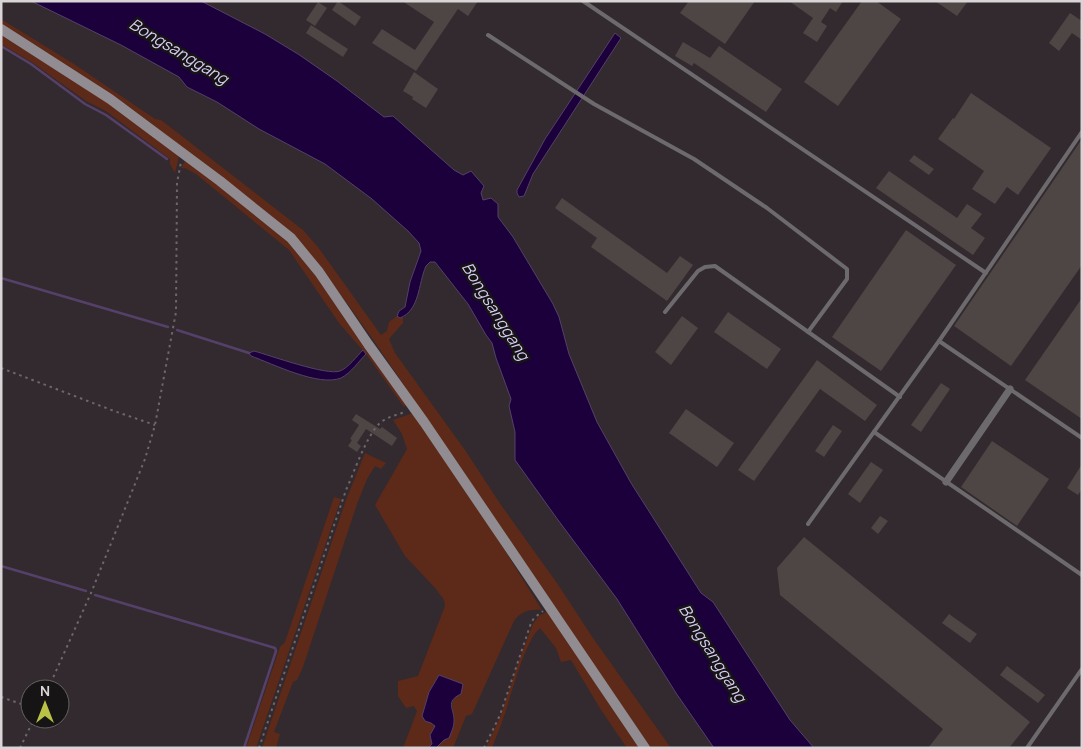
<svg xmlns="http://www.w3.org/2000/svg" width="1083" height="749" viewBox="0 0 1083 749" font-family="Manrope,sans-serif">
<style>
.green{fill:#5d2919}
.water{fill:#1c003c;stroke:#55406a}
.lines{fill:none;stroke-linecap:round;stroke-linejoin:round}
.stream{stroke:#55406a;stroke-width:2.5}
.building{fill:#4e4545}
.path{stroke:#6e676a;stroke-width:2;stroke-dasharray:2.5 4;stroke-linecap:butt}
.lane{stroke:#6d6a6d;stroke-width:4}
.street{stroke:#6d6a6d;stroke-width:7}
.secondary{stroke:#918c91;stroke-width:10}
.labels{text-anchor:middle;stroke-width:5;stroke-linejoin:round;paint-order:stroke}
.water-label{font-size:16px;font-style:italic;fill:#d6ccf2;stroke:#171416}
</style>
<rect width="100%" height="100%" fill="#322a2e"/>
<g class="green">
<polygon points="1,19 74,64 155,119 161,120 303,230 318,247 381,335 387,331 389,322 397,316 400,318 403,317 403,323 389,339 395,353 465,450 501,505 557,583 593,638 671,748 650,748 374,341 323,270 112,96 1,25"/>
<polygon points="1,35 87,88 179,156 175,173 170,164 170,159 106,111 86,101 33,63 1,44"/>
<polygon points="189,160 281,233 307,261 407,403 404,407 366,354 339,323 289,250 196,174 185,168 181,168 185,161"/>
<path d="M413,413l69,101 60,96c-12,-1 -21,1 -28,11l-42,93 -6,2 -13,32h-17l8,-8 5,-2c3,-7 5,-15 4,-22 0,-9 -3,-12 3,-20l-10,-17 -7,-4 -10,17 -7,24 13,10 -5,9 2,9 -4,4h-25l14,-37 -3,-5 -8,2 -8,-12v-15l20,-5 27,-70 -1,-6 -8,-11 -31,-33 -30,-51 32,-56 -5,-15 -9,-14z"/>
<polygon points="365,453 386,463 381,469 375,466 367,479 357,504 303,667 297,680 293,682 274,732 280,734 276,748 262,748 346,500"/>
<polygon points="334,497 341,499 256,748 246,748 280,647 285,642"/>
<path d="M548,611l92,137h-13l-26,-38 -30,-50 -10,2 -5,-14 -16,-20c-16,13 -30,73 -38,94 -3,9 -7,17 -10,26h-6l15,-33 20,-60 12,-31 6,-8z"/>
</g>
<g class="water">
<path d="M31,1h170l64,33 33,20 39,27 47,36 9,-1 61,54 9,5 8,-4 13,15 -3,7 2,7 8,-2 7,6v13l15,20 40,67 6,13 10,37 28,68 34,61 70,110 12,9 77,118 24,28h-100l-38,-55 -59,-94 -59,-79 -43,-60v-28l-6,-26 2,-7 -15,-41 -4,-15 -6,-8 -18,-31 -33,-42h-5l-4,4c-8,18 -6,44 -26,52l-3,-2 2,-5 6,-4 5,-25 11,-31 -2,-8 -11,-12 -36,-32 -47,-35 -66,-35 -42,-27 -30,-15 -8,-10 -58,-32z"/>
<polygon points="615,33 621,38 533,174 524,196 519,197 517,193 517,190 545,139"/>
<path d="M363,350l3,4c-7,7 -15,19 -25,24 -22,9 -68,-14 -90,-22l-2,-3 5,-2c15,4 73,25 86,20 8,-3 17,-15 23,-21z"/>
<path d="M439,675l24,9 -2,10c-17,8 -6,15 -7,28 0,5 -3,11 -5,16l-5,2 -8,8h-8l4,-4 -2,-9 5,-9 -4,-3 -6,-2 -3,-5 7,-24z"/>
</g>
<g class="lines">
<g class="stream">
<polyline points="1,46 31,64 85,104 106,115 167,159"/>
<polyline points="1,278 168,327"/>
<polyline points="177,330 249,353"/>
<polyline points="1,566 86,591"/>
<polyline points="95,595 275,648 276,651 244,748"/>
</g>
</g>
<g class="building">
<polygon points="338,1 361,17 355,26 332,10"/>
<polygon points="402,1 478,1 468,16 458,9 416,71 372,43 382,29 415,50 434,22"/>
<polygon points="689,1 755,1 725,44 680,13"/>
<polygon points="789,1 843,1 836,12 830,8 821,22 827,26 817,42 803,33 813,18"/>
<polygon points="862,1 876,1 901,19 838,106 804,82"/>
<polygon points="935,1 968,1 957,16"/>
<polygon points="318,2 327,8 315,26 306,20"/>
<polygon points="1070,13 1082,21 1082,40 1072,33 1059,51 1049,43"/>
<polygon points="311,25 348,49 343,57 306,33"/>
<polygon points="683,42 710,58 719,46 782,89 766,112 694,63 692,66 675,56"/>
<polygon points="414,72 438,89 426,108 412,99 413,97 403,91"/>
<polygon points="971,93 1051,148 1018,195 1007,187 995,204 972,189 984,171 938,139 953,118 954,119"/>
<polygon points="1082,139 1082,265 1011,366 954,326"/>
<polygon points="914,155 934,169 929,175 909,161"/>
<polygon points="889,171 957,218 967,204 982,214 971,228 985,238 973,255 876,188"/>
<polygon points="562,198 667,273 680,256 693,265 667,301 591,247 597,238 555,208"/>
<polygon points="906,230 956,265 881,371 832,337"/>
<polygon points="1082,298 1082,419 1025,380"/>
<polygon points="728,312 781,349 767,369 714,332"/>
<polygon points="682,316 698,328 671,365 655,352"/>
<polygon points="817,360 877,405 865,421 820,389 754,481 738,470"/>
<polygon points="941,383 950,389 921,432 911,425"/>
<polygon points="686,409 734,443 717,467 669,433"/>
<polygon points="356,414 380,429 382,427 397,438 392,446 366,429 357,443 361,446 357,452 348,446 352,440 350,439 359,425 352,420"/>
<polygon points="833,425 842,431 824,457 815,451"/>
<polygon points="992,441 1049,479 1017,526 961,487"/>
<polygon points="871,462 883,470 860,503 848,494"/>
<polygon points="1082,464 1082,489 1078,495 1067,488"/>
<polygon points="880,516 888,521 878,534 871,528"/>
<polygon points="804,537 1030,722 1009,748 928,748 943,729 780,595 777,568"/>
<polygon points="949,614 977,634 970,643 942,623"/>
<polygon points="1007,666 1045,695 1038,703 1000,675"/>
</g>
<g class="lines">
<g class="path">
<polyline points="1,368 114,411 155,425"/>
<polyline points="48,689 91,593 145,459 155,425 176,312 177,183 181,162"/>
<polyline points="1,697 30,707"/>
<polyline points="20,748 34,719"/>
<path d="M259,748l87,-258c8,-17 20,-54 34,-67 7,-6 16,-8 25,-11"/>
<polyline points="484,748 500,715 531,623 534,618 543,611"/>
</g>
<g class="lane">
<polyline points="583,1 986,273"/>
<polyline points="488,35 594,104 694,159 767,208 847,269 847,279 808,332"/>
<polyline points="665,312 698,271 705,267 715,266 900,397"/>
<polyline points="939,341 1082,438"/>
<polyline points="874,432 1082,575"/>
<polyline points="808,524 939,341 1082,132"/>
<polyline points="1027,748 1082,669"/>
</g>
<polyline class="street" points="946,482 1010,389"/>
<polyline class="secondary" points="1,29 110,99 220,181 291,238 319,272 368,344 424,422 645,748"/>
</g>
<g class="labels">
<g class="water-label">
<text transform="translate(179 51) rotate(31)" y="6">Bongsanggang</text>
<text transform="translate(496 311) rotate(58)" y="6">Bongsanggang</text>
<text transform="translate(713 653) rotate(58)" y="6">Bongsanggang</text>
</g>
</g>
<rect width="1083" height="749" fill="none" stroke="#d9d4d6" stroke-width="5"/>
<g transform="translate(45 704)"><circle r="24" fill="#171416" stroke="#656163"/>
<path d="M0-4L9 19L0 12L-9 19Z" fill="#b9c146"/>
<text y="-8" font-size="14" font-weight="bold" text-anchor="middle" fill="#d9d4d6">N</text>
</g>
</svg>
